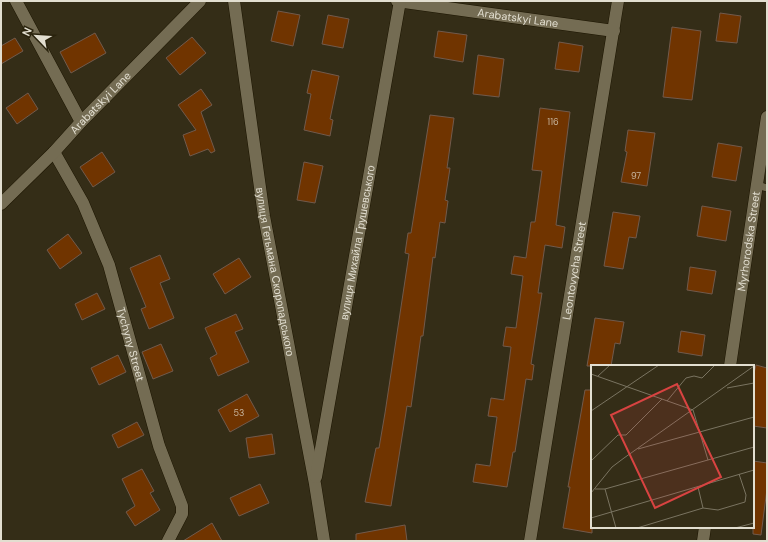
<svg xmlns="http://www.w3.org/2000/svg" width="768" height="542" viewBox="0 0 768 542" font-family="'DM Sans',sans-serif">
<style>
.building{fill:#703400;stroke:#715a4c}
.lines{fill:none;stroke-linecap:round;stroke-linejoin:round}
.lane-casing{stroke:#1c1501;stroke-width:8}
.street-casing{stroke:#1c1501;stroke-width:13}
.lane{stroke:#746c53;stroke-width:7}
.street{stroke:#746c53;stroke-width:12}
.labels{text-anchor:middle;stroke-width:3;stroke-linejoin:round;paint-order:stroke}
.number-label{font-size:9px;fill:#c6b49c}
.street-label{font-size:11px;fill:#e2ded0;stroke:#2a230d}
.inset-road{fill:none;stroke:#7a7461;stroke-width:1}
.view{fill:#d84341;fill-opacity:0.15;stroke:#d84341;stroke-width:2}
.inset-edge{fill:none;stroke:#e2ded0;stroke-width:2}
</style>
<rect width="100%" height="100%" fill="#342d17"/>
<g class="building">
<polygon points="278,11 300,15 293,46 271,41"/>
<polygon points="720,13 741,16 737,43 716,41"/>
<polygon points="328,15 349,19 343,48 322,44"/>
<polygon points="672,27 701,31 692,100 663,97"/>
<polygon points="438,31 467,35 463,62 434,57"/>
<polygon points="95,33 106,53 71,73 60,52"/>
<polygon points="192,37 206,53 180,75 166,58"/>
<polygon points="15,38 23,51 1,64 1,46"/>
<polygon points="559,42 583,46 579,72 555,69"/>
<polygon points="478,55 504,59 499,97 473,94"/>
<polygon points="312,70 339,76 330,119 333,120 330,136 304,130 311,94 307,93"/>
<polygon points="201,89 212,105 201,112 215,151 211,153 208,149 190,156 183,135 196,130 178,105"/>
<polygon points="28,93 38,109 17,124 6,108"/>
<polygon points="540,108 570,112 556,225 565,227 562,248 545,245 538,293 542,293 531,364 534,365 532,380 526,379 515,452 513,452 507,487 473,482 476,464 490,466 497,417 488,416 491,398 504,400 511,347 503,346 506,327 516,328 523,276 511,274 514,256 526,258 531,222 535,222 542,171 532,170"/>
<polygon points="430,115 454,118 447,168 450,168 445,200 448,201 445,223 440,222 435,258 433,257 423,336 421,336 411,407 407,406 391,506 365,502 376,448 379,448 385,413 409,254 405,253 408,233 411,233"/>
<polygon points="628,130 655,133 647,186 621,182 627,152 625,151"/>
<polygon points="718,143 742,147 736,181 712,177"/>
<polygon points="102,152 115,172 93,187 80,167"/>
<polygon points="304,162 323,166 315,203 297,200"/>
<polygon points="702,206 731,211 726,241 697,236"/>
<polygon points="613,212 640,216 636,238 629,237 623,269 604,266"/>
<polygon points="68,234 82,253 60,269 47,250"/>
<polygon points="160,255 170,279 160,283 174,318 149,329 141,309 146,307 130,268"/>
<polygon points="239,258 251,277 225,294 213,274"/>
<polygon points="690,267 716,271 712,294 687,290"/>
<polygon points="97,293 105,309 82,320 75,304"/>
<polygon points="236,314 243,329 235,332 249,362 218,376 210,358 217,354 205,328"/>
<polygon points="595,318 624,322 620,344 615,343 611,366 587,366"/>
<polygon points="681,331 705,335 702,356 678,352"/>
<polygon points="161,344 173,371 153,379 142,352"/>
<polygon points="118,355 126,372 99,385 91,368"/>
<polygon points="756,365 767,368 767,428 753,426 753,377"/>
<polygon points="585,390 592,390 592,533 563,528 570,487 568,487"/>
<polygon points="247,394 259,416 230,432 218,410"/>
<polygon points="137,422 144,435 118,448 112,435"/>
<polygon points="272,434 275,454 249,458 246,438"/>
<polygon points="753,461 767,463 767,489 761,535 753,534"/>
<polygon points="142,469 154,491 150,493 160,510 135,526 126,512 135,506 122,479"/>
<polygon points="260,484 269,503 239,516 230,498"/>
<polygon points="212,523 222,541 183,541"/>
<polygon points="405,525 407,541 356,541 356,534"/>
</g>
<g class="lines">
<defs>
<polyline id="lane" points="757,185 767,188"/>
<g id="street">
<polyline points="16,1 81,122"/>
<path id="s1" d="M234,1l30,215 51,268 9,57"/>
<path id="s2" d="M397,1l217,30"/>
<path id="s3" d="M54,152l29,51 26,62 50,181 23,60v8l-14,27"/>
<path id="s4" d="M1,204l53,-52 27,-30 119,-121"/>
<path id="s5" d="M730,366l37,-249"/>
<path id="s6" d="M316,477l84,-476"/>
<path id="s7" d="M530,541l88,-540"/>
<polyline points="703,541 705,527"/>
</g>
</defs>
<use href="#lane" class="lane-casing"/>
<use href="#street" class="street-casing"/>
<use href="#lane" class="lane"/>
<use href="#street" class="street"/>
</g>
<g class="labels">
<g class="number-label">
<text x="553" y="125">116</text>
<text x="636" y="179">97</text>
<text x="239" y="416">53</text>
</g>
<g class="street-label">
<text dy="4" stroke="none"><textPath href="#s2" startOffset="122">Arabatskyi Lane</textPath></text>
<text dy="4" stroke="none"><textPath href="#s4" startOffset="142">Arabatskyi Lane</textPath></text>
<text dy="4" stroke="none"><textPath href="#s5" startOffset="126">Myrhorodska Street</textPath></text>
<text dy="4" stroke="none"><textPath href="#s6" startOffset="238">вулиця Михайла Грушевського</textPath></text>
<text dy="4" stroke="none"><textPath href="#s7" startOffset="274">Leontovycha Street</textPath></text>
<text dy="4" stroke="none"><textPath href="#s1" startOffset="274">вулиця Гетьмана Скоропадського</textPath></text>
<text dy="4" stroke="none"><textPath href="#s3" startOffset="208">Tychyny Street</textPath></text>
</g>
</g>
<g transform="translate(591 365)">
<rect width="163" height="163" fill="#342d17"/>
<path class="inset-road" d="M0,9l102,36 15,50M7,11l12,-11M136,23l27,-5M76,36l19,-23 8,-2 8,2 13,-13M0,46l68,-46M47,84l116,-32M0,96l27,-26h8l36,-36M107,122l5,21M4,124h10l149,-42M14,124l11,39M0,128l21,-26 12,-9 130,-92M0,153l163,-48M46,163l66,-20 15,2 27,-8 1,-7 -7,-21M144,163l19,-5"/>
<path class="view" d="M86,19l44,93 -66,31 -44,-93z"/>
<rect width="163" height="163" class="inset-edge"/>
</g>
<rect width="768" height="542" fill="none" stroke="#e2ded0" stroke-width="4"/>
<g transform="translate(36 36) rotate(295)" stroke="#2a230d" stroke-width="3" paint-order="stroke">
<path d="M0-3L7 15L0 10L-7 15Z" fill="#e2ded0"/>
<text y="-6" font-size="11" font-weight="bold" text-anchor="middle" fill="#e2ded0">N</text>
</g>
</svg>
